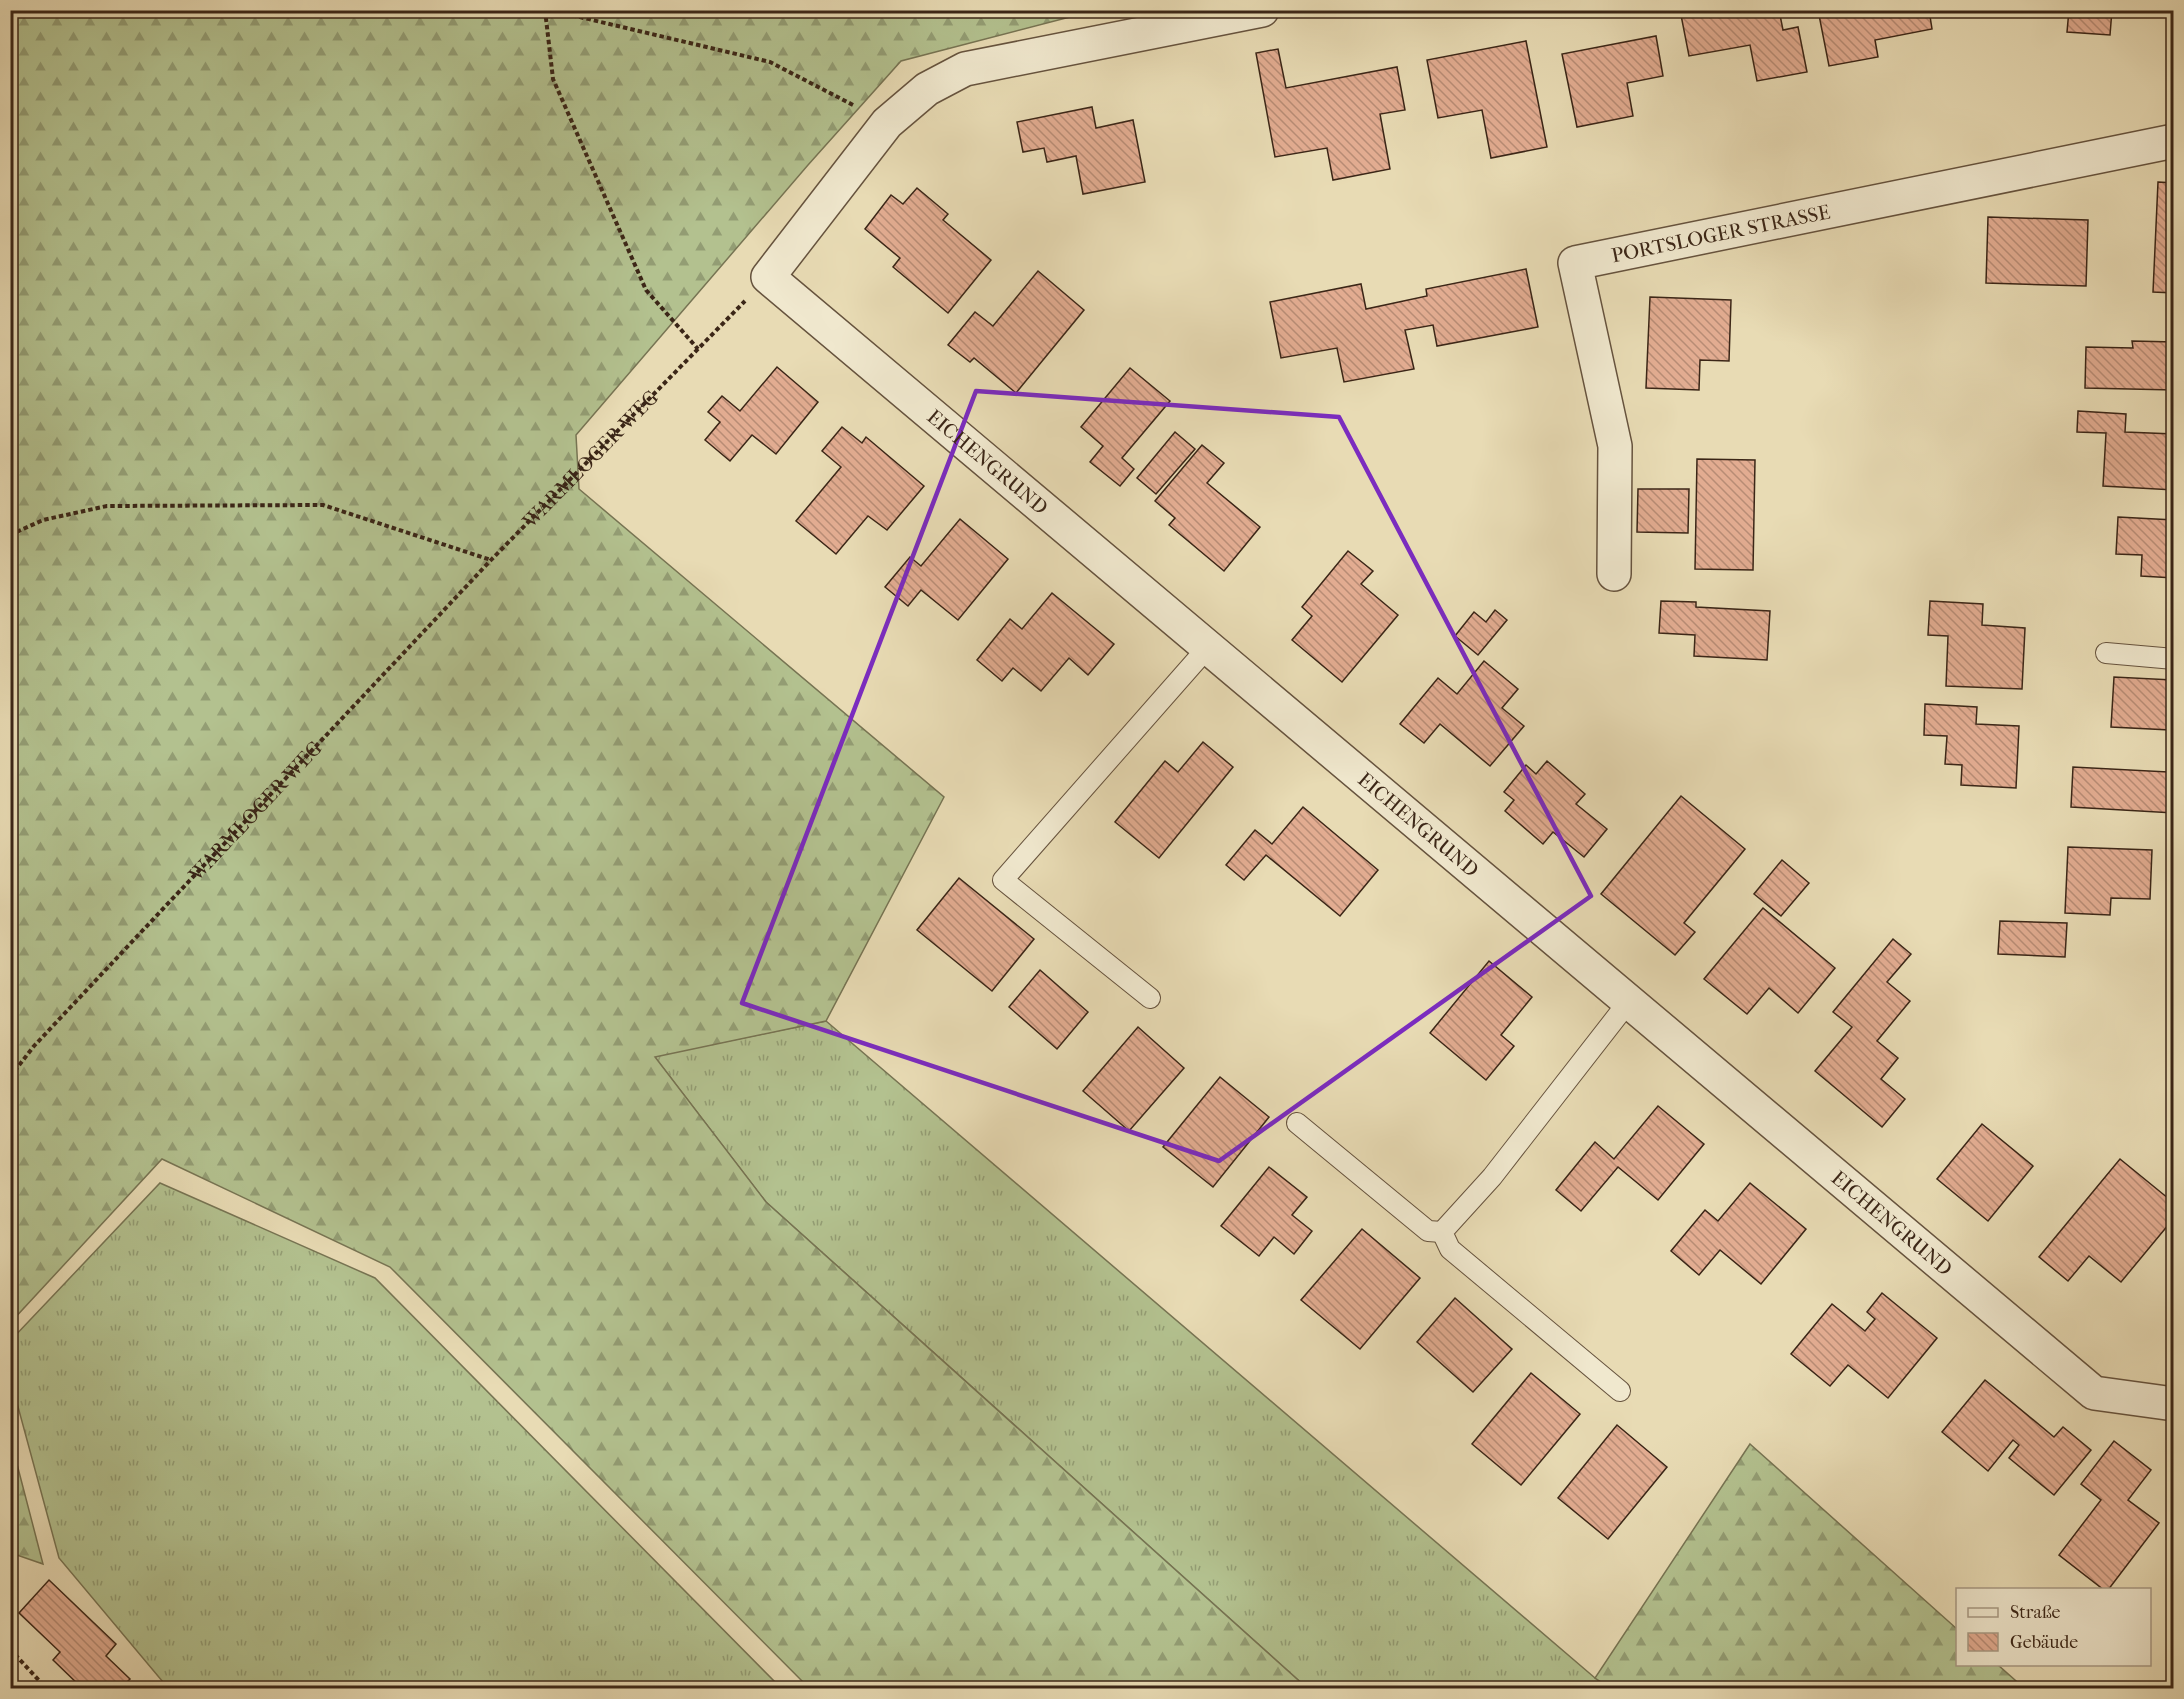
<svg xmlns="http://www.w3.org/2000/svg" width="2184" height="1699" viewBox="0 0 2184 1699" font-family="'IM FELL French Canon',serif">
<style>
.grass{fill:url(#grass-tufts);stroke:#777453;stroke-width:1.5}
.forest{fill:url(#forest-firs);stroke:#777453;stroke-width:1.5}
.building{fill:url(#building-back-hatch);stroke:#3b2617;stroke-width:1.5}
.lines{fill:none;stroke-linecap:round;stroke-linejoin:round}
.lane-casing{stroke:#66533e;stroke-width:22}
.street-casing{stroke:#66533e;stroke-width:36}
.path{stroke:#3b2617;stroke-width:4;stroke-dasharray:4.5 3;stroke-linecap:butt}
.lane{stroke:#f0e8ce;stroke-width:20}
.street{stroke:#f0e8ce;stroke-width:33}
.marked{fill:none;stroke:#7b2cbf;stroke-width:4.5;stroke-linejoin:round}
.labels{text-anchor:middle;stroke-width:4.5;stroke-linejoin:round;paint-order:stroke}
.street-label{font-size:20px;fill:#3b2617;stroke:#f0e8ce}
</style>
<defs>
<pattern id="grass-tufts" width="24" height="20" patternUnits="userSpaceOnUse" patternTransform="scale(1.5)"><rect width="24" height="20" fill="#b3c18f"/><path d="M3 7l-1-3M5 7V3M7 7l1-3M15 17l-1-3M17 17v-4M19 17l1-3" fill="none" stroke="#939d74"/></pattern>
<pattern id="forest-firs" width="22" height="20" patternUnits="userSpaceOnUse" patternTransform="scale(1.5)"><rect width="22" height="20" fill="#b3c18f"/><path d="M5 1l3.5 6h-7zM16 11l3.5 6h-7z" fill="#939d74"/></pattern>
<pattern id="building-back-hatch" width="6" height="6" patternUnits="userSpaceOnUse" patternTransform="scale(1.5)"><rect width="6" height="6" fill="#e2ac91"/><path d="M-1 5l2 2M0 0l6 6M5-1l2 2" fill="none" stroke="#b88c75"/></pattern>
</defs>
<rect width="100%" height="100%" fill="#e8dbb4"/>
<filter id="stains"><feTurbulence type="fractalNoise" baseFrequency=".00333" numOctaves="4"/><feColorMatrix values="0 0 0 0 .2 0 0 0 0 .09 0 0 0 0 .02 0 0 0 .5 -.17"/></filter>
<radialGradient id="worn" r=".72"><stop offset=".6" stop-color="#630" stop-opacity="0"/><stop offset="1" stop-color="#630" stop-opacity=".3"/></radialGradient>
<g class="grass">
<polygon points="826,1021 1595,1678 1610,1688 1307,1688 766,1202 654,1056"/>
<polygon points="160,1183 375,1278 781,1688 168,1688 59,1558 11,1381 11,1340"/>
</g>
<g class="forest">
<polygon points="11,10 1093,11 901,61 808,165 576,435 579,489 944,797 826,1021 655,1057 766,1202 1307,1688 809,1688 390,1267 162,1159 11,1322"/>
<polygon points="10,1441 11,1441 43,1564 11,1553"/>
<polygon points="1750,1444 1957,1629 1958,1664 1998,1665 2024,1688 1610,1688 1595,1678"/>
</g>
<g class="building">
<polygon points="1680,10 1779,10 1783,30 1798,27 1807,72 1757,81 1750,45 1689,56"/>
<polygon points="1818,10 1929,10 1932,29 1875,40 1878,57 1829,66"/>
<polygon points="2069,10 2112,10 2110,35 2067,32"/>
<polygon points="1656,36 1663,76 1627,83 1633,116 1577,127 1562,54"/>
<polygon points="1526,41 1547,147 1491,158 1482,110 1438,118 1427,60"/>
<polygon points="1278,49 1286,88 1397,67 1405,110 1380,114 1390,169 1333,180 1327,148 1275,157 1256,53"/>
<polygon points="1092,107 1096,128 1133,120 1145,182 1083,194 1076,156 1047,162 1044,148 1023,152 1017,122"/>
<polygon points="2158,182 2174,183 2174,293 2153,292"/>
<polygon points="917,188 948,214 943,220 991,260 948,313 893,267 900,258 865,229 891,195 903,204"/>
<polygon points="1988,217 2088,220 2086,286 1986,283"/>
<polygon points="1526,269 1538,327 1437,346 1433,325 1405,330 1414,369 1344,382 1337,348 1281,358 1270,302 1361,284 1366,309 1427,296 1426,289"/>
<polygon points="1038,271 1084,310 1016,393 974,358 970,362 948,345 975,312 993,326"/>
<polygon points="1650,297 1731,300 1729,361 1700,360 1699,390 1646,388"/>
<polygon points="2132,341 2174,342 2174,390 2085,388 2086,347 2133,348"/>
<polygon points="777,367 818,402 776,454 752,435 730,461 705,440 720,422 708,412 722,396 740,411"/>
<polygon points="1130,368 1170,401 1122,458 1134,469 1120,486 1090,462 1103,446 1081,427"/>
<polygon points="2078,411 2126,414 2125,432 2174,434 2174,490 2103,486 2106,433 2077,432"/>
<polygon points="842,427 862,443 866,437 924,486 887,530 868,516 836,554 796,521 841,467 822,451"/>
<polygon points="1175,432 1195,449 1156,494 1137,478"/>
<polygon points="1202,445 1224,463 1207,483 1260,527 1224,571 1169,525 1175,518 1155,501"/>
<polygon points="1697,459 1755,460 1753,570 1695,569"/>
<polygon points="1638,489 1689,489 1688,533 1637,532"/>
<polygon points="2118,517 2174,520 2174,578 2141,576 2142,555 2116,554"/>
<polygon points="960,519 1008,559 958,620 921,590 908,606 885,587 910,557 921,566"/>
<polygon points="1348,551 1373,571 1361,584 1398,615 1342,682 1292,640 1312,616 1302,607"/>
<polygon points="1052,593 1114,644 1088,675 1069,658 1041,691 1013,668 1002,681 977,660 1010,619 1022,629"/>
<polygon points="1661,601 1696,602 1696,607 1770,611 1767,660 1694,656 1695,635 1659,633"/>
<polygon points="1930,601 1983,604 1982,625 2025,628 2022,689 1946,686 1948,636 1928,635"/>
<polygon points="1495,610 1507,620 1478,655 1455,636 1474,612 1486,622"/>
<polygon points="1484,661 1518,689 1502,708 1524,726 1490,766 1440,724 1424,743 1400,724 1438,678 1457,694"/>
<polygon points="2174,674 2174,813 2071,807 2073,767 2168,772 2170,730 2111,727 2114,677 2173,680"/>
<polygon points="1925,704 1977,707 1976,724 2019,726 2016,788 1961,785 1962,765 1945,764 1947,736 1924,735"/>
<polygon points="1203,742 1233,767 1159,858 1115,822 1165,761 1178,772"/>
<polygon points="1547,761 1585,794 1576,804 1607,829 1584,857 1553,832 1543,844 1505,811 1514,800 1504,792 1526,765 1536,774"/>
<polygon points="1681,796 1745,849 1684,923 1695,932 1675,955 1601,894"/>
<polygon points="1303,807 1378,870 1340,916 1266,855 1244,880 1226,865 1255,830 1272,844"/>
<polygon points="2068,847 2152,850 2150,899 2111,898 2110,915 2065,913"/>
<polygon points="1782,860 1809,883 1781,916 1754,894"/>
<polygon points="959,878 1034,939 992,991 917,930"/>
<polygon points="1763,908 1835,968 1798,1013 1769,988 1747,1014 1704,979"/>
<polygon points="2000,921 2067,923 2065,957 1998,954"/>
<polygon points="1893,939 1911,954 1887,982 1910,1001 1877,1041 1898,1058 1881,1079 1905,1099 1882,1127 1815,1071 1852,1027 1833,1012"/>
<polygon points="1489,961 1532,997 1501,1035 1514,1046 1486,1080 1430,1033"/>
<polygon points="1040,970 1088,1012 1057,1049 1009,1007"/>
<polygon points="1138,1027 1184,1068 1129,1131 1083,1091"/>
<polygon points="1220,1077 1269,1117 1213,1187 1163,1147"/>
<polygon points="1658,1106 1704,1144 1658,1200 1618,1167 1581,1211 1556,1190 1595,1142 1614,1159"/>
<polygon points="1982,1124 2033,1166 1988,1221 1937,1179"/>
<polygon points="2120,1159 2174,1203 2174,1218 2121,1282 2089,1256 2068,1281 2039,1257"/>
<polygon points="1269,1167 1307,1197 1292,1215 1312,1231 1294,1254 1274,1237 1259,1256 1221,1226"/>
<polygon points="1750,1183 1806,1229 1761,1284 1720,1250 1699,1275 1671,1251 1705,1210 1718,1221"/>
<polygon points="1362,1229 1420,1278 1360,1349 1301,1300"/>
<polygon points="1882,1293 1937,1338 1888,1398 1848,1365 1830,1386 1791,1354 1832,1304 1865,1331 1875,1319 1867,1312"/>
<polygon points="1455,1298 1512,1349 1473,1392 1417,1342"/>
<polygon points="1531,1373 1580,1414 1521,1485 1472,1444"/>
<polygon points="1985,1380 2054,1437 2063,1427 2091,1450 2054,1495 2009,1458 2019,1445 2013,1440 1988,1471 1942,1432"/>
<polygon points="1617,1425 1667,1467 1608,1539 1558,1498"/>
<polygon points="2114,1441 2151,1470 2128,1500 2159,1523 2108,1590 2104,1590 2059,1555 2101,1500 2081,1484"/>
<polygon points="49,1580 116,1644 106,1656 130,1679 121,1688 82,1688 53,1660 60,1652 19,1613"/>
</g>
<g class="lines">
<defs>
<g id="lane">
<polyline points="2106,653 2174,659"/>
<polyline points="1150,998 1003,880 1208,647"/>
<polyline points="1297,1123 1428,1231 1442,1232"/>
<polyline points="1620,1391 1450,1249 1442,1232 1492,1177 1629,1001"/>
</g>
<g id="street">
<path id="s2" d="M1262,10l-297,59 -38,20 -40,34 -119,154 1326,1116 80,11"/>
<path id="s3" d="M1614,574l1,-128 -40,-183 599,-122"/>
</g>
</defs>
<use href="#lane" class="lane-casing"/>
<use href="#street" class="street-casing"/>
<g class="path">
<polyline points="545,10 553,79 646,290 698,349"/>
<polyline points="550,10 770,62 855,106"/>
<polyline points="10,535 43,520 107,506 323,505 491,560"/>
<path id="s1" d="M10,1077l24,-31 457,-486 254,-259"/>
<polyline points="10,1649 46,1688"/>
</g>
<use href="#lane" class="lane"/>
<use href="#street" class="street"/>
</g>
<path class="marked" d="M976,391l363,26 252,479 -372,265 -477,-158z"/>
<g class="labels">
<g class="street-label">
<text dy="7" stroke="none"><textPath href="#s3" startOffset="464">PORTSLOGER STRASSE</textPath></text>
<text dy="7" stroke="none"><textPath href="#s1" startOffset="848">WARMLOGER WEG</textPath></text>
<text dy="7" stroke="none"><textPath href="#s2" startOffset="880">EICHENGRUND</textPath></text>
<text dy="7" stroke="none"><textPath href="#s1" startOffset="362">WARMLOGER WEG</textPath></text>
<text dy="7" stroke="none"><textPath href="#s2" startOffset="1443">EICHENGRUND</textPath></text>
<text dy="7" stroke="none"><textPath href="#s2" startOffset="2062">EICHENGRUND</textPath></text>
</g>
</g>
<rect width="2184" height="1699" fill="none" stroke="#e8dbb4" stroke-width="36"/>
<rect x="12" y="12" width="2160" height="1675" fill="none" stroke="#3b2617" stroke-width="3"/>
<rect x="18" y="18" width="2148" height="1663" fill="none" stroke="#3b2617" stroke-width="1.5"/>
<rect x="1956" y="1588" width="195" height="78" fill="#f0e8ce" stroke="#a89a85" stroke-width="1.5"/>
<rect x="1968" y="1608" width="30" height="9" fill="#f0e8ce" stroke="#a89a85" stroke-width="1.5"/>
<text x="2010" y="1618" font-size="18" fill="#3b2617">Straße</text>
<rect x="1968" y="1633" width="30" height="18" fill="url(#building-back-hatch)" stroke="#a89a85" stroke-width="1.5"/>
<text x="2010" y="1648" font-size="18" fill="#3b2617">Gebäude</text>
<rect width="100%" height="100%" filter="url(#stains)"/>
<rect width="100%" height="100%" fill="url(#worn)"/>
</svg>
